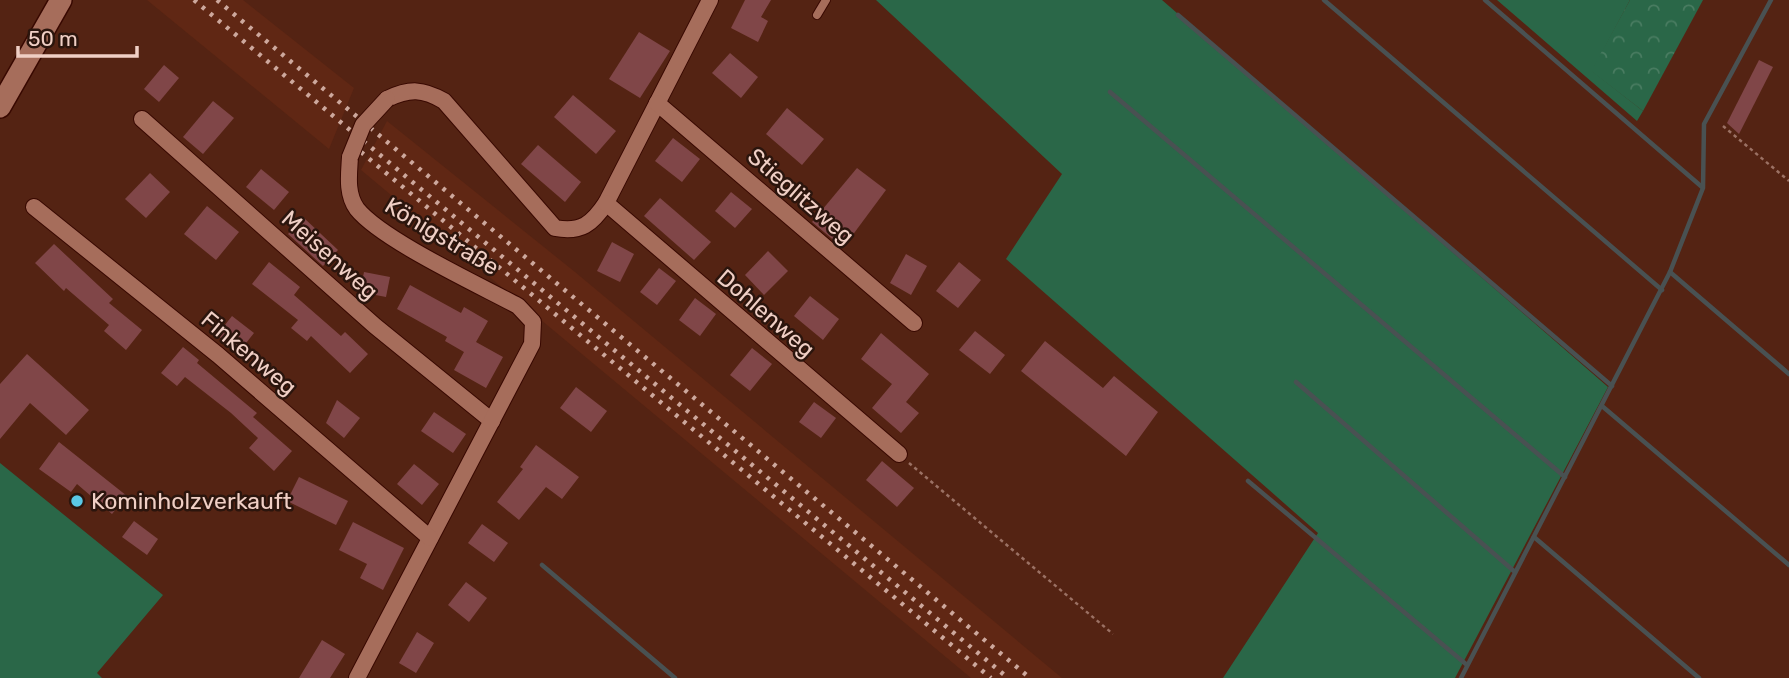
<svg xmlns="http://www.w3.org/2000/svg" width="1789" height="678" viewBox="0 0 1789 678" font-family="Rubik,sans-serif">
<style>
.built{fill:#602714}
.grass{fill:#2a6748}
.forest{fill:url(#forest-crowns)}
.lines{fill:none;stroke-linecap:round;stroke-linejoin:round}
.stream{stroke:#495152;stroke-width:4.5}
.building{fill:#804648}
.lane-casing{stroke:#380800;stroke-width:10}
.street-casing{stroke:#380800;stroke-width:18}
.secondary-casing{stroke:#380800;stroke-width:24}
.path{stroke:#9b7164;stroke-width:2.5;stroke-dasharray:3.5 3.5;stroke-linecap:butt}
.lane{stroke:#a66d5b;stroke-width:8}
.street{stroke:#a66d5b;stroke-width:16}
.secondary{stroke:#a66d5b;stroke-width:21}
.rail{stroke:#cda89d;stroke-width:4.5;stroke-dasharray:3.5 7;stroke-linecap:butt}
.street-bridge-casing{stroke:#380800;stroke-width:18;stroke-linecap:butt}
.street-bridge{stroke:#a66d5b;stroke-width:16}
.poi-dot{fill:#5ac8e6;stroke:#2b150d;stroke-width:2.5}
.labels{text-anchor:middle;stroke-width:5;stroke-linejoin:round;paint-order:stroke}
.street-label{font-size:23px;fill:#f0cfc5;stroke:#2b150d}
.poi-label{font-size:23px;fill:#f0cfc5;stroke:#2b150d;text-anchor:start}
</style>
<defs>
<pattern id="forest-crowns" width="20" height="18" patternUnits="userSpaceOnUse" patternTransform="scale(1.75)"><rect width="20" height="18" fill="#2a6748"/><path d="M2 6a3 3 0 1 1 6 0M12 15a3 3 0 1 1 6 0" fill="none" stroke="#497c61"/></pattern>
</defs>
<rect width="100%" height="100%" fill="#542313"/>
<g class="built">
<polygon points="147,0 243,0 354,88 329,149"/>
<polygon points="387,121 575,272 1062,678 971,678 361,170"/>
</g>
<g class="grass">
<polygon points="876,0 1162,0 1608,387 1455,678 1223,678 1318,533 1006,259 1062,174"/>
<polygon points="1497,0 1630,0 1592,71 1643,111 1637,121"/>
<polygon points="0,463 163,595 97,673 102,678 0,678"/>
</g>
<polygon class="forest" points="1630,0 1703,0 1643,111 1591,71"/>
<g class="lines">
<g class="stream">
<polyline points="1324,0 1662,290"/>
<polyline points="1485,0 1702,187"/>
<polyline points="1178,15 1612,386"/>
<polyline points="1110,92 1565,477"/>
<polyline points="1670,272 1789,374"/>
<polyline points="1296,382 1515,572"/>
<polyline points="1602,406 1789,565"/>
<polyline points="1248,481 1467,665"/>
<polyline points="1534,537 1699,678"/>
<polyline points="542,565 675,678"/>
<polyline points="1461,678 1670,272 1703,188 1704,124 1771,0"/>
</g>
</g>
<g class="building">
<polygon points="745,0 771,0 761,17 768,21 758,42 731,28"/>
<polygon points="639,32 670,51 640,98 609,79"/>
<polygon points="730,53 758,77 741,98 712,73"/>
<polygon points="1759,60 1773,67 1739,134 1727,123"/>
<polygon points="164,65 179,78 159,102 144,89"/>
<polygon points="573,95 616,131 596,154 554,117"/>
<polygon points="213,101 234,118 203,154 183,137"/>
<polygon points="787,108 824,139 802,165 766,134"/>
<polygon points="673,138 700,159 682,182 655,161"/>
<polygon points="538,145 581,182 565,202 521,164"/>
<polygon points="857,168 886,190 843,248 812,222"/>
<polygon points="261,169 289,192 274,210 246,187"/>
<polygon points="150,173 170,192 146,218 125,199"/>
<polygon points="731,192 752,209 735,228 715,211"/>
<polygon points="660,198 711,242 694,260 644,216"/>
<polygon points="207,206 239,232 216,260 184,234"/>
<polygon points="304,218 338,250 323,266 288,234"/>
<polygon points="612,242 634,254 620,282 597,271"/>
<polygon points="54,244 113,299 109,303 142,330 126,350 104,331 109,325 66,288 64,291 35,263"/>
<polygon points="768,251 788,271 764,295 745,275"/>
<polygon points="906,254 927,266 911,295 890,283"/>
<polygon points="269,262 300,287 294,295 341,336 345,332 368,354 350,373 311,336 307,341 291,328 298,320 252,284"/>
<polygon points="959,262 981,280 958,308 936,291"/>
<polygon points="659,268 676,281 657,305 640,292"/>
<polygon points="364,272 390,277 386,297 360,292"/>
<polygon points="410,285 461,313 464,307 488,321 476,342 503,357 486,388 454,370 464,352 445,341 447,337 397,309"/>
<polygon points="810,296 839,319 823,340 794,316"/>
<polygon points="695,298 716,314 700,336 679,320"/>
<polygon points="232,316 254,333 239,352 217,335"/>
<polygon points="975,331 1005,355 990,374 959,350"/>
<polygon points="881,333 929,374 906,402 919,413 901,433 872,408 892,384 861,359"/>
<polygon points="1045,341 1103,388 1114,376 1158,412 1126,456 1021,371"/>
<polygon points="183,347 199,360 197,363 257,413 253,417 292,451 274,471 249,448 258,438 231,413 185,377 177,386 161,373"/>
<polygon points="752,348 772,364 750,391 730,375"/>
<polygon points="27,354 89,410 66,435 30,403 0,439 0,384"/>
<polygon points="576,387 607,411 591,432 560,408"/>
<polygon points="337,400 360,418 344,438 326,423"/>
<polygon points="814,402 836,418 821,438 799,422"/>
<polygon points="434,412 466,434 453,453 421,431"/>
<polygon points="59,442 127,496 112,514 77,484 71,492 39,469"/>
<polygon points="536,445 579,477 562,499 546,487 519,520 497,502 523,469 520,467"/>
<polygon points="882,461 914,488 897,507 866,480"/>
<polygon points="414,464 439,484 422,505 397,484"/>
<polygon points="299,477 348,501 336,525 287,501"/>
<polygon points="134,521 158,539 147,555 122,537"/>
<polygon points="353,522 404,548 383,590 360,578 367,564 339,550"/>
<polygon points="482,524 508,543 494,562 468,543"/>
<polygon points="466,582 487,598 469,622 448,605"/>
<polygon points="417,632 434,643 416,673 399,663"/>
<polygon points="322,640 345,654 330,678 299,678"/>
</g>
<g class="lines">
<defs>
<polyline id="lane" points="817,15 826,0"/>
<g id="street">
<path d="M387,99c23,-11 36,-10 57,2l111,127c26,5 37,-4 51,-25l104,-203"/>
<polyline points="657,103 914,323"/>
<polyline points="142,119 375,326 492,421"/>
<path d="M350,157c-1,17 -4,37 7,52 25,31 122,76 161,97l15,16 -1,22 -175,334"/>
<polyline points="606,203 899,454"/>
<polyline points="34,207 218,355 430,538"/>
</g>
<polyline id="secondary" points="0,107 61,0"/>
</defs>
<use href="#lane" class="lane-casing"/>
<use href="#street" class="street-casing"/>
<use href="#secondary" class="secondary-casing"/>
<g class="path">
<polyline points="1723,126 1789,181"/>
<polyline points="909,463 1113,634"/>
</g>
<use href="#lane" class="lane"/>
<use href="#street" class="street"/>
<use href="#secondary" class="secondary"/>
<g class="rail">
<polyline points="194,0 1008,678"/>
<polyline points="217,0 1030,678"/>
<polyline points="361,152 991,678"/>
</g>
<defs>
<polyline id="street-bridge" points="350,157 363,125 387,99"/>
</defs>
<use href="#street-bridge" class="street-bridge-casing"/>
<use href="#street-bridge" class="street-bridge"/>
</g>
<circle class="poi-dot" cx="77" cy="501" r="7"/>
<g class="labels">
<g class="street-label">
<text transform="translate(801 196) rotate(41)" y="8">Stieglitzweg</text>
<text transform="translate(442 236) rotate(31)" y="8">Königstraße</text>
<text transform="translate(330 255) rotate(42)" y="8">Meisenweg</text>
<text transform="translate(766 313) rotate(41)" y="8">Dohlenweg</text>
<text transform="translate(249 353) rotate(40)" y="8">Finkenweg</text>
</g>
<g class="poi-label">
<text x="91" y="509">Kominholzverkauft</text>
</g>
</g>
<path d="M18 46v10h119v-10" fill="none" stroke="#f0cfc5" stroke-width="3.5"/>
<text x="28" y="46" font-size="21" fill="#f0cfc5" stroke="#2b150d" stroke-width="5" paint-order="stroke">50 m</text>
</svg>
